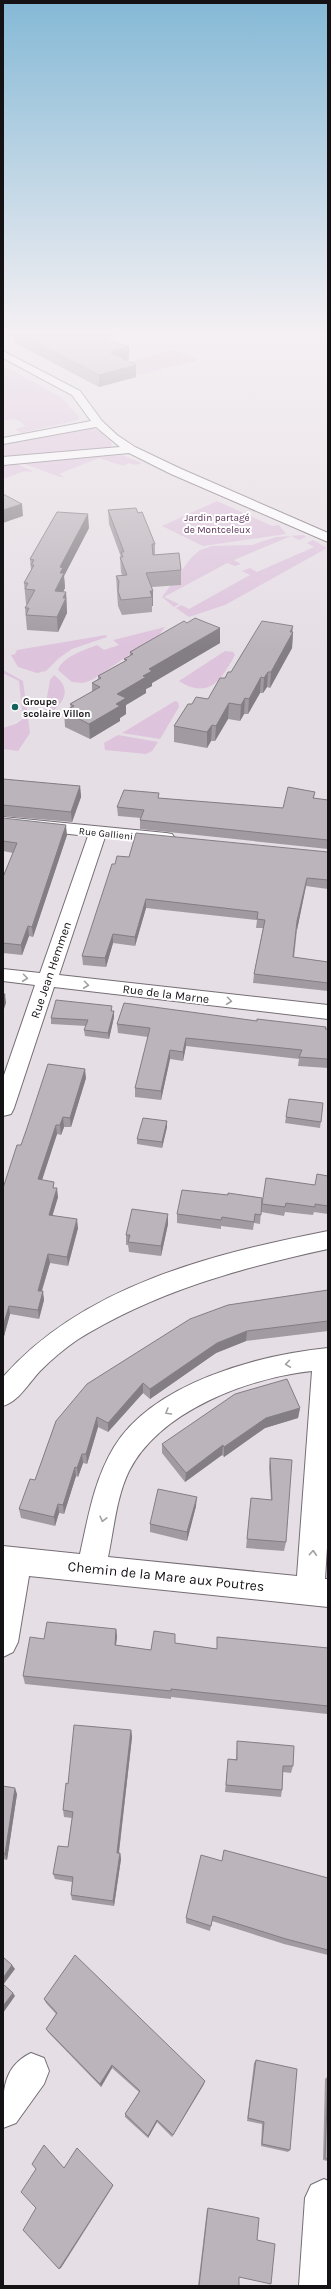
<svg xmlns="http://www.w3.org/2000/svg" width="331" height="2289" viewBox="0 0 331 2289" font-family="Karla,sans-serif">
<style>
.green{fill:#ddc3dc}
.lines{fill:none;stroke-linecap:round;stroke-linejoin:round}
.minor-casing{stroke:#756e75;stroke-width:2}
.minor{fill:#fff;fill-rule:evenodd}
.wall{fill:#a19ba1}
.shaded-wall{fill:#837e83}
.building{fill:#bbb4bb;stroke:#837e83}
.oneway{stroke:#a1a0a1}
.poi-dot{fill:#15635d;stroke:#fff;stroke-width:1.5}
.labels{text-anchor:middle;stroke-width:4;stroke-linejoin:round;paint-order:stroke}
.far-park-label{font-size:10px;fill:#583157;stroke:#fff}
.far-poi-label{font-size:10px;font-weight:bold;fill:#151215;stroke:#fff;text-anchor:start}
.far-street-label{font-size:10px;fill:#151215;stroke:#fff}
.street-label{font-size:12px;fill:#151215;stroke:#fff}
.near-street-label{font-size:14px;fill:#151215;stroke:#fff}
</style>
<rect width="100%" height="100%" fill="#e6dee5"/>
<g class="green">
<polygon points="172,350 197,359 195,360 197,361 160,369 161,370 137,375 118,365"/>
<path d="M3,366l58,31 18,20 -1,3 -57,13 -5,-4 9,-3c-6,-8 -12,-7 -22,-5z"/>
<polygon points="91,428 101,431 112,443 111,447 3,460 3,443"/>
<polygon points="122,455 142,463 136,465 129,463 123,466 99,458 59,474 64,477 60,477 22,463"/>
<polygon points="14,463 32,471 32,472 25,471 3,479 3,464"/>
<polygon points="217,501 272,526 279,525 286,534 203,546 162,526"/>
<polygon points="304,535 306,537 299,540 291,536 234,560 241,564 235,566 227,563 164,597 179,604 174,607 162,597 191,558 200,550 212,546 252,545 276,537"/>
<polygon points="313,540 327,548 225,605 189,617 176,608 181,605 189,609 250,575 242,571 250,568 257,572 314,547 307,543"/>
<path d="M165,627l-6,8 -67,45 -9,3 -11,-1 -14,-12c5,-14 27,-20 39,-25l7,5 15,-5 -6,-5z"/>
<polygon points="106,635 107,637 72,649 59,658 46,671 37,673 18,667 11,655 15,654 17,650"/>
<path d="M225,651l8,1 2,3c-14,25 -26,45 -56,26z"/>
<polygon points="3,670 23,681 30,733 18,751 3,749 3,728 16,724 23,719 19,681 3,673"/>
<path d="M54,675c17,13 12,25 -2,37v4l-5,2 -3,-4 6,-34z"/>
<polygon points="175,701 178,702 179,707 160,739 122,733"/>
<polygon points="118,735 158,742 152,751 146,754 105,750 104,743"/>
</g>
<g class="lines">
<defs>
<g id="minor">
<polygon points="3,351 80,391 102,421 117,435 135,447 179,468 328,533 328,542 171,474 129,453 3,465 3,457 120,447 96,427 3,444 3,438 91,421 72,395 3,358"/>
<polygon points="3,817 166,833 172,834 175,838 172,842 166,843 105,837 59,975 328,1005 328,1019 54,987 14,1108 11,1114 3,1116 3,1078 35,985 3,981 3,969 40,973 88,836 3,827"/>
<path d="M328,1231v18c-88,19 -174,43 -251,91 -13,9 -26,20 -37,31 -12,13 -21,30 -37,35v-29c81,-92 210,-123 325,-146z"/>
<path d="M328,1348v184l-3,47h3v28l-299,-31 -11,66 -5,10 -10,5v-111l77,8c8,-36 14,-74 34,-107 39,-64 144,-92 214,-99zM312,1371l-15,205 -189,-19c6,-28 8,-59 21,-86 31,-61 120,-93 183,-100z"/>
<path d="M31,2053l13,5 5,13 -5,13 -28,39 -13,5c0,-32 -3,-60 28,-75z"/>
<polygon points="324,2179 328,2181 328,2286 299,2286 305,2198 311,2185"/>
</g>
</defs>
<use href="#minor" class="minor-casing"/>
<use href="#minor" class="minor"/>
</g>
<g class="wall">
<polygon points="3,330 124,330 124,332 103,337 129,347 129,359 125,360 136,365 136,377 99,387 15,343 15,338 3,332"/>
<polygon points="108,510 138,513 155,544 155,555 181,570 181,585 152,587 153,606 152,606 152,612 122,615 118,606 116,576 122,575 121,572 120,557 121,557 109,524"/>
<polygon points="89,528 64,576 65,588 63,592 66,592 67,613 58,632 27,630 25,608 28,604 26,604 24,583 31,570 30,559"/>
<polygon points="187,623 220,628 220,643 152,683 152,686 146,689 146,693 126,705 126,714 120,718 120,721 90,739 65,727 64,711 71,708 70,704 92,692 92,683 98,679 98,676 125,661 124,659 130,656 130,652"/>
<polygon points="292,632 293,632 292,648 270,688 267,687 263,693 260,693 248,714 244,714 240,721 228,719 215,741 211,741 207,748 174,742 174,726 192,704 208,699 231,672"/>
<polygon points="3,779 80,786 81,797 72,822 3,816"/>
<polygon points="315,792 314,798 328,800 328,849 140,829 140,820 141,818 118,816 117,807 159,798 283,808"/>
<polygon points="3,818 67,835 33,937 29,936 22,955 3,953 3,877 13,853 3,851"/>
<polygon points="328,852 328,889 306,886 297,930 294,958 328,962 328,991 253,983 254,974 263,928 256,928 257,920 146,908 135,946 113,943 106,967 83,965 82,956 115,864 129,857"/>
<polygon points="112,1011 114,1011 114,1017 109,1039 85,1036 84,1030 86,1026 51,1024 51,1018"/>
<polygon points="257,1021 328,1029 328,1068 298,1066 299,1059 186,1046 183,1061 170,1059 161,1100 135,1097 135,1088 148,1037 118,1033 117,1024"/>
<polygon points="86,1078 71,1127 64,1127 61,1135 57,1134 42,1180 54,1188 58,1197 52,1216 78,1228 68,1266 50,1263 42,1291 44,1300 39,1319 10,1314 3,1340 21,1145"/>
<polygon points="323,1103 320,1128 285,1123 286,1117"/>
<polygon points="167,1121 167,1127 162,1148 137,1144 137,1139"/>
<polygon points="328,1176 328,1214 314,1212 313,1215 285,1212 284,1216 261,1212 262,1204 315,1185"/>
<polygon points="228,1195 262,1198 260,1224 254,1223 253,1230 221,1226 221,1229 177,1223 177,1214"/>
<polygon points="168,1224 161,1256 129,1252 128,1245 126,1245 126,1235"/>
<polygon points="328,1290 328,1331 246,1341 216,1353 150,1399 143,1393 108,1432 98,1427 87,1464 83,1463 78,1477 76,1476 64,1514 59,1513 55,1526 21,1518 19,1509 35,1480 56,1421"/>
<polygon points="300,1408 298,1418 265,1428 224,1457 222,1455 185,1482 162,1453 162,1444"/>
<polygon points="270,1458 286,1542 284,1551 246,1548 251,1498 271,1500 269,1467"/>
<polygon points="196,1506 187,1541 150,1532 150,1524"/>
<polygon points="116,1629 117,1637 116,1645 151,1650 175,1643 217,1649 217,1637 328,1648 328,1721 327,1720 327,1714 171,1697 171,1699 25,1684 23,1676 44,1639"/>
<polygon points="131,1730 132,1737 119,1853 120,1853 121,1859 114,1906 72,1900 71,1895 72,1882 55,1879 53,1874 68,1847 72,1818 64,1817 63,1810 68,1784"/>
<polygon points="237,1741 293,1766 291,1773 283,1772 282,1790 281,1797 225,1792 228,1759 236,1759"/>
<polygon points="3,1786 17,1794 7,1860 3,1859"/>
<polygon points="222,1861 328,1878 328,1955 284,1944 212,1921 210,1931 186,1923 186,1918"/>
<polygon points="44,1999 204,2084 172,2137 157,2122 148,2138 125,2117 125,2114 139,2092 112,2068 101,2087 48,2032 46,2029 56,2014 46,2003"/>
<polygon points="256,2060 290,2150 288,2152 261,2146 262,2124 247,2121 254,2063"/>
<polygon points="328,2076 328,2161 323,2160 325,2079"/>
<polygon points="208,2208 239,2277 239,2286 198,2286 207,2209"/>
</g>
<g class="shaded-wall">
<polygon points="89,330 124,330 124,332 86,342 86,331"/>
<polygon points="129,347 129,359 110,364 110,352"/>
<polygon points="136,365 136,377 99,387 99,375"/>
<polygon points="22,504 23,516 3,523 3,510"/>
<polygon points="88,514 89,528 64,576 65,588 56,606 55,591 60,567"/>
<polygon points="150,591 153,591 153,606 152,606 152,597"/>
<polygon points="66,592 67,613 58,632 57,617 63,598"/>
<polygon points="293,626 292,634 293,632 292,648 270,688 271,672 290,632"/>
<polygon points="220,628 220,643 152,683 152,686 146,689 146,693 126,705 126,714 120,718 120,721 90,739 89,724 117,694 143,676 149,669"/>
<polygon points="268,672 267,687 263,693 264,678"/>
<polygon points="261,677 260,693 248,714 249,699"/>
<polygon points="245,698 244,714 240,721 241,705"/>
<polygon points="229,703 228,719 215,741 216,726"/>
<polygon points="212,725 211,741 207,748 207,732"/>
<polygon points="80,786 81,797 72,822 71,812"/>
<polygon points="66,825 67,835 33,937 32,927"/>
<polygon points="307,878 306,886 297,930 297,921"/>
<polygon points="146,899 146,908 135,946 135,937"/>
<polygon points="28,926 29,936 22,955 21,945"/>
<polygon points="113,934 113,943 106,967 105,958"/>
<polygon points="5,994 6,1003 3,1012 3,1000"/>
<polygon points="114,1011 114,1017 109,1039 108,1033"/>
<polygon points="186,1038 186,1046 183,1061 183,1052"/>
<polygon points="170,1050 170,1059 161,1100 161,1091"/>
<polygon points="85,1069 86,1078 71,1127 70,1118"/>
<polygon points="63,1117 64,1127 61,1135 60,1125"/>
<polygon points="167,1121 167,1127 162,1148 162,1142"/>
<polygon points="56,1125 57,1134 39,1189 38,1179"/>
<polygon points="57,1188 58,1197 50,1224 49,1215"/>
<polygon points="168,1214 168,1224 161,1256 161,1246"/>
<polygon points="77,1219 78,1228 68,1266 67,1257"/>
<polygon points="48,1254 50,1263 39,1299 38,1291"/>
<polygon points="43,1291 44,1300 39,1319 38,1310"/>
<polygon points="9,1306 10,1314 3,1340 3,1326"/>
<polygon points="247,1331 246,1341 216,1353 150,1399 150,1389 217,1343"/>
<polygon points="143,1383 143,1393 108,1432 108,1423"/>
<polygon points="300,1408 298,1418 265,1428 224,1457 224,1447 266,1418"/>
<polygon points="97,1417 98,1427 87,1464 86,1454"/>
<polygon points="223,1445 222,1455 185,1482 186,1473"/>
<polygon points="82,1454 83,1463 78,1477 77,1468"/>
<polygon points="75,1467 76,1476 64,1514 63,1505"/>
<polygon points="197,1497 196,1506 187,1541 187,1532"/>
<polygon points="58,1504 59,1513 55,1526 54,1517"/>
<polygon points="116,1629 117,1637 115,1652 115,1645"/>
<polygon points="131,1730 132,1737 118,1859 117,1853"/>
<polygon points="15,1788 17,1794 7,1860 5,1854"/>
<polygon points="120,1853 121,1859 114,1906 113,1901"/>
<polygon points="12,1965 15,1969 3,1985 3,1978"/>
<polygon points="13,1993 15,1996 3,2013 3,2006"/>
<polygon points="112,2065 112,2068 101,2087 100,2084"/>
<polygon points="205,2081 204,2084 172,2137 173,2135"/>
<polygon points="157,2120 157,2122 148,2138 148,2136"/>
<polygon points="113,2185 113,2186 61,2268 59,2269"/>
</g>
<g class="building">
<polygon points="19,330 89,330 86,331 129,347 110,352 136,365 99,375 14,331 20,330"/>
<polygon points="3,494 22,504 3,510"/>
<polygon points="136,508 138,513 142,512 155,544 152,544 153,555 179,553 181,570 146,573 153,591 150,591 152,597 121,600 118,591 119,581 116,576 127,575 120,557 123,557 121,552 124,552 108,510"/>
<polygon points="57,512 88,514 60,567 63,568 60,573 64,573 55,591 66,592 63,598 66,598 57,617 26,615 29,608 25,608 35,590 25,589 28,583 24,583 34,565 31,565 34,560 30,559"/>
<polygon points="195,618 220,628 149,669 152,671 143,676 146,677 117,694 126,698 116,704 120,706 89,724 64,711 74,706 70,704 100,687 92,683 101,678 98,676 127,660 124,659 133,654 130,652 184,621 187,623"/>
<polygon points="262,621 293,626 290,632 293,632 271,672 268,672 264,678 261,677 249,699 245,698 241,705 229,703 216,726 212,725 207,732 174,726 188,704 192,704 196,697 208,699 220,678 225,678 228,672 231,672"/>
<polygon points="3,779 80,786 71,812 3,805"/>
<polygon points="288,787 315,792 313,798 328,800 328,840 140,820 144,810 117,807 124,790 159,793 158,798 283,808"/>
<polygon points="3,818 66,825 32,927 28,926 21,945 3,943 3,877 17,843 3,841"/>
<polygon points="136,833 328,852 328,880 307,878 297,921 293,957 328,962 328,983 254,974 265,920 257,919 258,912 146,899 135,937 113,934 105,958 82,956 112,864 115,864 117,856 129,857"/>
<polygon points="3,994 5,994 3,1000"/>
<polygon points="56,1000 112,1006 111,1011 114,1011 108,1033 84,1030 88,1020 51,1018"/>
<polygon points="124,1003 257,1021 257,1019 326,1027 325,1029 328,1029 328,1059 299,1057 302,1050 186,1038 183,1052 170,1050 161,1091 135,1088 150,1028 117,1024"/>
<polygon points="48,1064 85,1069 70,1118 63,1117 60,1125 56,1125 38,1179 54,1182 53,1188 57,1188 49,1215 77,1219 67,1257 48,1254 38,1291 43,1291 38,1310 9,1306 3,1326 3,1188 17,1145 21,1145 27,1128"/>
<polygon points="289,1099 323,1103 321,1122 286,1117"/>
<polygon points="143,1118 167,1121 162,1142 137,1139"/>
<polygon points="317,1174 328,1176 328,1206 315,1204 315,1207 286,1203 285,1207 262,1204 266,1178 315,1185"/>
<polygon points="182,1190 228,1195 228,1193 262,1198 261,1215 255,1214 254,1222 222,1217 221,1220 177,1214"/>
<polygon points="132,1209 168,1214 161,1246 128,1242 130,1235 126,1235"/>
<polygon points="328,1290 328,1321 247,1331 217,1343 150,1389 143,1383 108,1423 97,1417 86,1454 82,1454 77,1468 75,1467 63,1505 58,1504 54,1517 19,1509 30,1479 35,1480 56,1421 87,1384 190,1319 228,1305"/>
<polygon points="287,1379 300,1408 266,1418 224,1447 223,1445 186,1473 162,1444 235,1394"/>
<polygon points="270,1458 292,1460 286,1542 247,1539 251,1498 272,1500"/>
<polygon points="158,1489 197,1497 187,1532 150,1524"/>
<polygon points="47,1622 116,1629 115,1645 151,1650 154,1631 175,1634 175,1643 217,1649 217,1637 328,1648 328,1706 171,1689 171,1691 23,1676 30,1637 44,1639"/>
<polygon points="74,1725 131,1730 117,1853 120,1853 113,1901 71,1895 73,1877 53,1874 58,1846 68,1847 73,1812 63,1810 66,1783 68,1784"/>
<polygon points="237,1741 294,1746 293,1766 283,1766 282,1790 226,1785 228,1759 237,1760"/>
<polygon points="3,1786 15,1788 5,1854 3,1854"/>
<polygon points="224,1850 328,1878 328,1950 286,1939 213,1916 211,1926 186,1918 201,1855 222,1861"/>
<polygon points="75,1955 205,2081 173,2135 157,2120 148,2136 125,2114 140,2091 112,2065 100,2084 46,2029 57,2013 44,1999"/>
<polygon points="3,1957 12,1965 3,1978"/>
<polygon points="3,1984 13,1993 3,2006"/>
<polygon points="256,2060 297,2069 290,2150 262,2144 264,2122 248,2118"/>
<polygon points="328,2076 328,2159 325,2158"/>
<polygon points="44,2145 64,2168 77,2148 113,2185 59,2269 23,2230 36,2208 21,2192 36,2169 32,2164"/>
<polygon points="208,2208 259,2218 257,2240 275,2244 271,2284 239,2277 239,2286 199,2286"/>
</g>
<defs><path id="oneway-chevron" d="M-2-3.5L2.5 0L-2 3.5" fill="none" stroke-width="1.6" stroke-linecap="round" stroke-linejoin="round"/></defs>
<g class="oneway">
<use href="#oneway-chevron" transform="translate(25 978) rotate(7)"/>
<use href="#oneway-chevron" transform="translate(86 985) rotate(7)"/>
<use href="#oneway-chevron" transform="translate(229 1001) rotate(7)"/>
<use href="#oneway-chevron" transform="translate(288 1364) rotate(172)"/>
<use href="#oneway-chevron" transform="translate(168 1412) rotate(149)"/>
<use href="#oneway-chevron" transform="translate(103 1519) rotate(104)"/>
<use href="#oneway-chevron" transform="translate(313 1553) rotate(-86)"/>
</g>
<linearGradient id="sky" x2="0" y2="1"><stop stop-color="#85b9d6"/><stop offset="0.51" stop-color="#f4f0f3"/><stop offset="1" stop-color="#f4f0f3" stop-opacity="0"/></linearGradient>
<rect width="331" height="650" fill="url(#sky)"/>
<circle class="poi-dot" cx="15" cy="707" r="4"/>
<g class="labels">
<g class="far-park-label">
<text x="217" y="521">Jardin partagé<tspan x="217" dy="12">de Montceleux</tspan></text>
</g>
<g class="far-poi-label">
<text x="23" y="705">Groupe<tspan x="23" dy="12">scolaire Villon</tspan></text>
</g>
<g class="far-street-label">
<text transform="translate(106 833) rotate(6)" y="4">Rue Gallieni</text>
</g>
<g class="street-label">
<text transform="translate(51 970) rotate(-71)" y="4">Rue Jean Hemmen</text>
<text transform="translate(166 994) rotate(7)" y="4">Rue de la Marne</text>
</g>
<g class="near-street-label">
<text transform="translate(166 1576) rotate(6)" y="5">Chemin de la Mare aux Poutres</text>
</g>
</g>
<rect width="331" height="2289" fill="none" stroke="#151215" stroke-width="8"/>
</svg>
